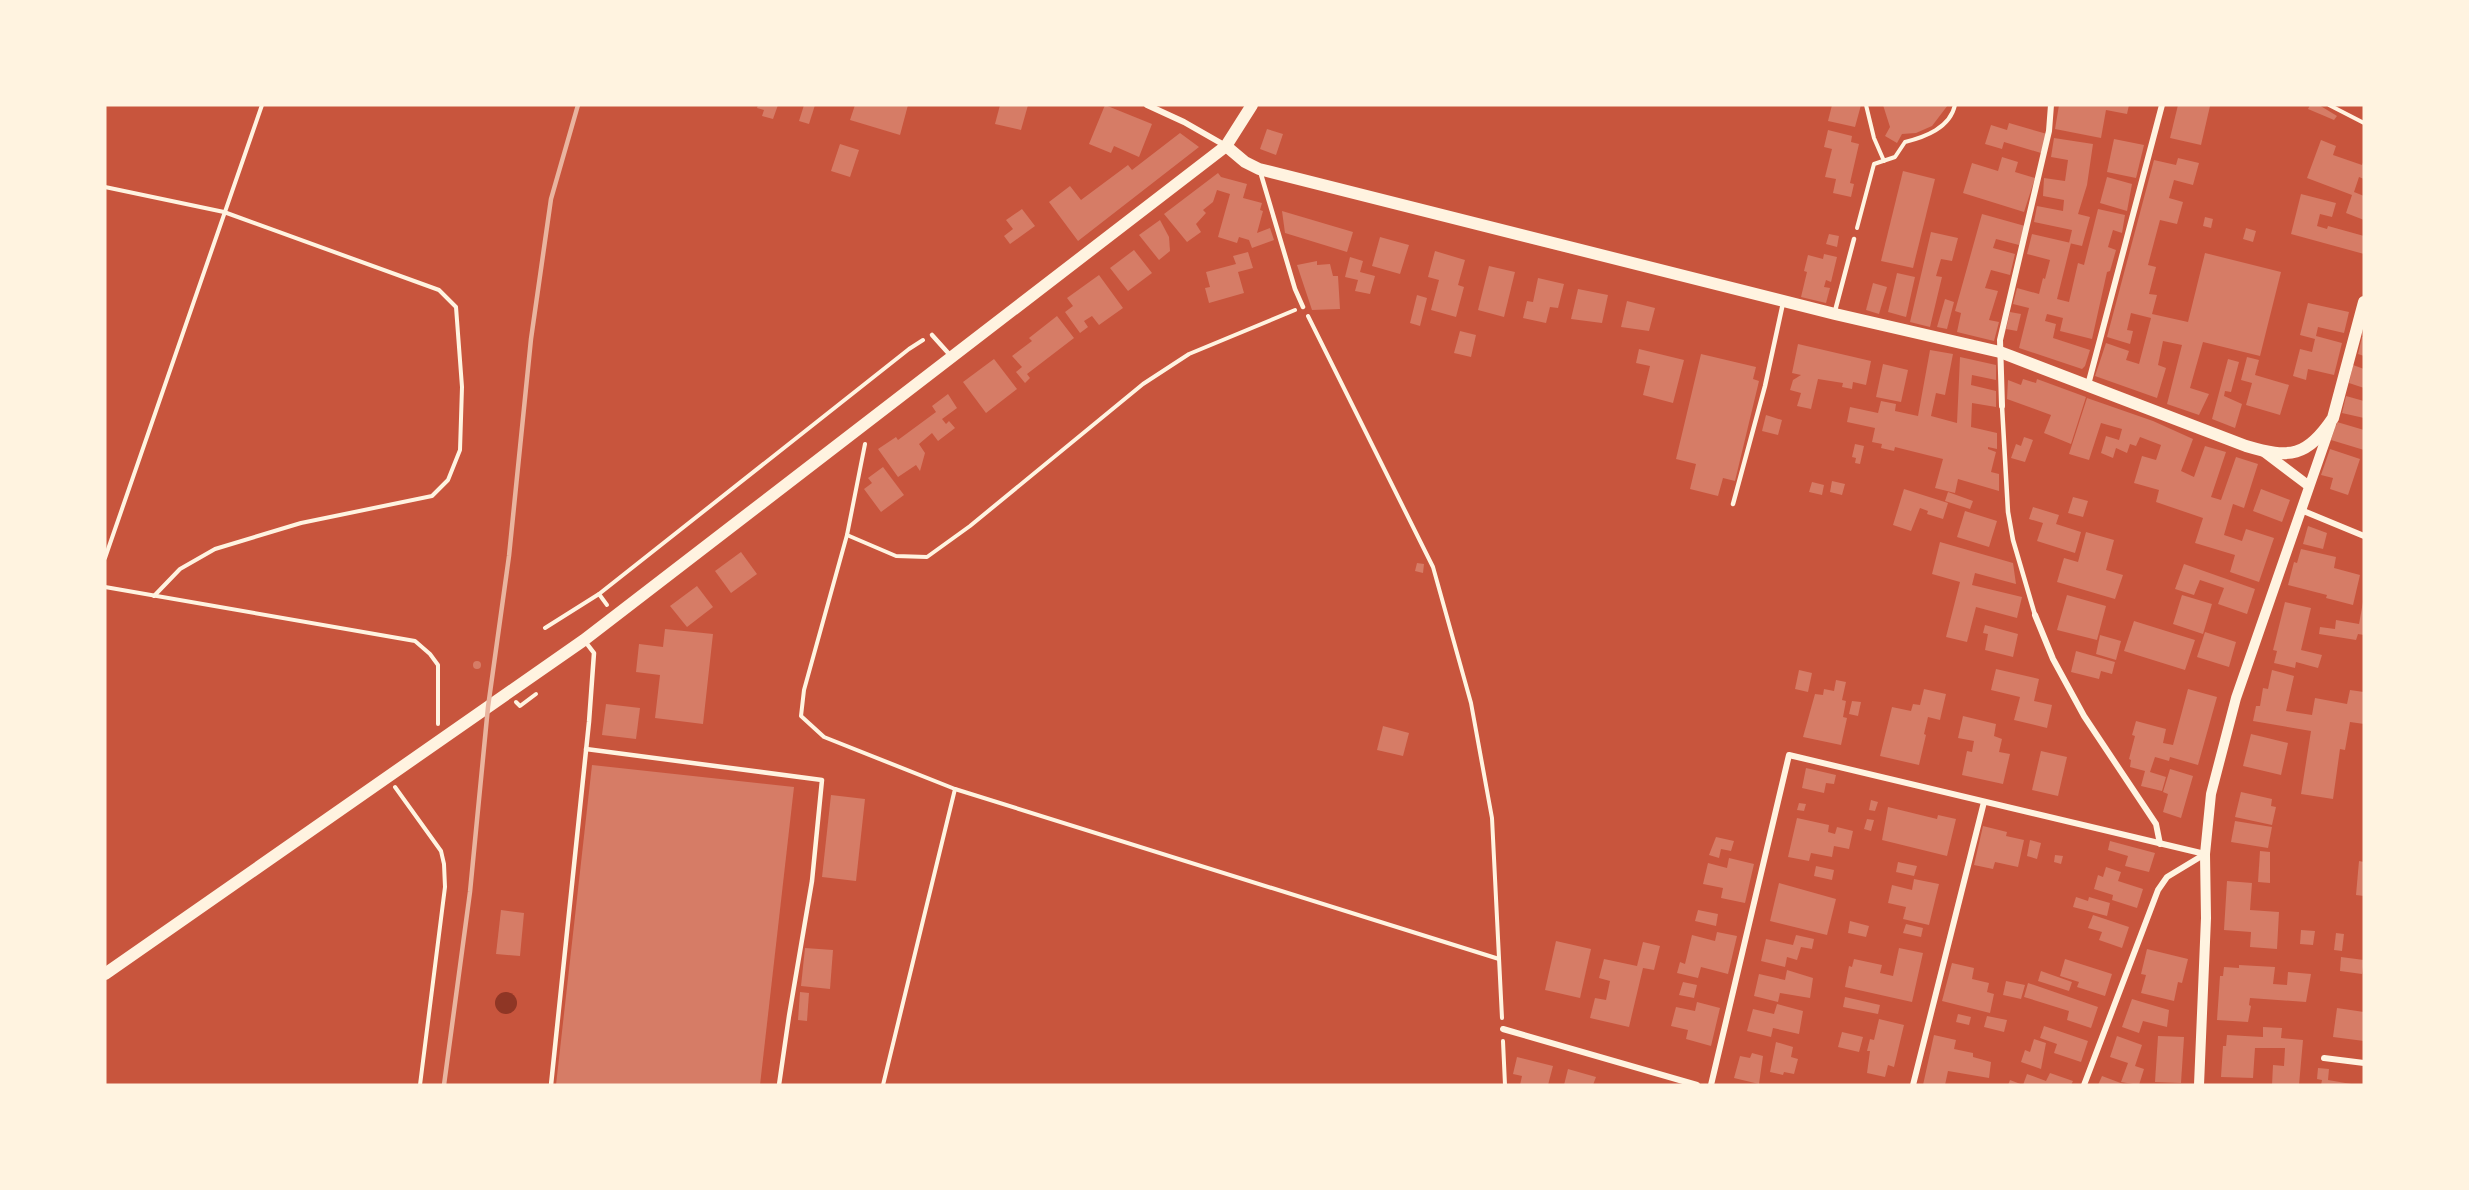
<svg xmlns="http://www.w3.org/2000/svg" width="2469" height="1190" viewBox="0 0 2469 1190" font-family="Poppins,sans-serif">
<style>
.water{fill:#8f3625}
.building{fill:#d67c66}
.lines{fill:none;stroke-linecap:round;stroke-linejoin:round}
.path{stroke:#fff3e0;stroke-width:4}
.service{stroke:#fff3e0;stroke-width:4.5}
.minor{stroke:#fff3e0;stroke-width:6}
.tertiary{stroke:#fff3e0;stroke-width:10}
.secondary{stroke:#fff3e0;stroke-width:12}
.rail{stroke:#e9b49f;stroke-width:4.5}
</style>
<rect width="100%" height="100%" fill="#c8553d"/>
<circle class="water" cx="506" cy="1003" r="11"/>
<g class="building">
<polygon points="758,105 778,105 773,119 762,116 764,110 757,108"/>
<polygon points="804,105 815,105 809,124 799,121"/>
<polygon points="855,105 908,105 900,135 850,120"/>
<polygon points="1000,105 1028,105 1021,130 995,124"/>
<polygon points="1105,105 1152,124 1139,157 1114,146 1111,153 1089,144"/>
<polygon points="1832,105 1861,105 1855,127 1828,121"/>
<polygon points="1883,105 1948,105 1932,126 1916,133 1902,134 1897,143 1885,136 1890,127"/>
<polygon points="2059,105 2129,105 2127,114 2106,110 2101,138 2055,129"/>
<polygon points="2178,105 2210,106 2201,145 2170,138"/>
<polygon points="2310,105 2319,105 2337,116 2334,120 2308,109"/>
<polygon points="2009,123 2047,134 2041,153 2004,142 2002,149 1985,144 1991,125 2007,130"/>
<polygon points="1267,129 1283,134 1276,155 1260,149"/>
<polygon points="1828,130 1852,136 1851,142 1859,144 1850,183 1854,184 1851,197 1833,193 1836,179 1825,177 1832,149 1824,147"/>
<polygon points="1180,133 1199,147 1078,241 1049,202 1070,186 1081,200 1128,165 1132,170"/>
<polygon points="2054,138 2093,144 2087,185 2078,214 2090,217 2082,246 2069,243 2072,230 2034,222 2037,206 2063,211 2064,200 2043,196 2044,178 2065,181 2068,160 2051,157"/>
<polygon points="2114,139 2144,145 2136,178 2107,172"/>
<polygon points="2321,140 2336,146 2333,155 2362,165 2364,160 2364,179 2359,177 2354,192 2364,196 2364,220 2346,213 2352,195 2307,178"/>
<polygon points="840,144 859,150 850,177 831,171"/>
<polygon points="2002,157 2018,162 2015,172 2035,178 2024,212 1963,193 1972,163 1998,171"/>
<polygon points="2178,158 2199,163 2193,185 2174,180 2169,198 2183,202 2177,224 2160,220 2148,265 2156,267 2149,294 2157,295 2152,314 2188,322 2205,253 2281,272 2260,356 2203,342 2190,388 2209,394 2199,415 2167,404 2182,345 2163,341 2158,365 2166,368 2157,398 2095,376 2106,343 2129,351 2126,360 2139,364 2151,318 2131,313 2127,330 2133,331 2130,344 2107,337 2154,160 2176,165"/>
<polygon points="1903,171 1935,179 1913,268 1881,261"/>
<polygon points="1218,173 1221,177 1247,184 1243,198 1262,203 1260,210 1263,211 1257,233 1270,228 1274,240 1252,248 1249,240 1239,237 1237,243 1218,237 1230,194 1217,190 1213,202 1203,210 1206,213 1196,224 1201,232 1187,242 1164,214"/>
<polygon points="2107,177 2132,184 2127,211 2100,203"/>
<polygon points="2301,194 2336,203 2332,217 2320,214 2317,226 2327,229 2328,226 2364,236 2364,254 2291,234"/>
<polygon points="1022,209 1035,226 1010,244 1004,236 1013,229 1006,220"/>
<polygon points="2098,209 2125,215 2122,233 2113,230 2108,247 2116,250 2110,271 2107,272 2092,339 2060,331 2063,318 2047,314 2045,321 2056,324 2053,338 2090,350 2085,366 2082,369 2019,348 2029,308 2013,304 2017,288 2039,294 2043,278 2045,279 2050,260 2027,254 2032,234 2071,243 2057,299 2069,302 2078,263 2084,265"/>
<polygon points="1282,211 1353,232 1347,252 1285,233"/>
<polygon points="1982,214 2025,226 2019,245 1996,239 1993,248 2015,254 2010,275 1991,270 1985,288 1998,291 1989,320 1999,322 1994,341 1957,332 1961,313 1955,311"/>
<polygon points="2205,217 2213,219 2211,228 2203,226"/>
<polygon points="1160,220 1169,237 1170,251 1159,260 1139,235"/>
<polygon points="2246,228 2256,231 2253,242 2243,239"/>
<polygon points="1931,232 1958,238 1952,261 1941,259 1936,276 1942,277 1930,327 1910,322"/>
<polygon points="1829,234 1839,236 1837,247 1826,244"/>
<polygon points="1380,237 1409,245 1400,274 1372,266"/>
<polygon points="1134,250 1152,273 1128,291 1110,268"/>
<polygon points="1435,251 1465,260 1458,285 1464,287 1456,317 1431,310 1439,280 1428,277"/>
<polygon points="1248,252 1253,268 1238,272 1244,293 1209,303 1205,288 1210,287 1206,272 1236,264 1233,256"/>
<polygon points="1824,254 1837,257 1831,282 1826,280 1824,287 1830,288 1826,303 1801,297 1807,272 1804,271 1808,255 1823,259"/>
<polygon points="1350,257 1363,261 1360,272 1375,276 1370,294 1355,291 1358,280 1345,277"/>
<polygon points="1317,261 1317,265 1330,264 1333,276 1338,276 1340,309 1312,310 1297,265"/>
<polygon points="1489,266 1515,272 1504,317 1478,310"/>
<polygon points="1897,273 1915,277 1906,317 1888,312"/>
<polygon points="1099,275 1123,308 1099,325 1092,316 1084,321 1088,327 1080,333 1065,312 1073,306 1067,298"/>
<polygon points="1538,278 1564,284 1558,308 1550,307 1546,323 1523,318 1527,301 1533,302"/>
<polygon points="1873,283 1887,287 1879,314 1866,310"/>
<polygon points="1578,289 1608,295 1602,323 1571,319"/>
<polygon points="1417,295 1427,298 1420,326 1410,323"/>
<polygon points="1945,299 1954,302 1947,329 1937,327"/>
<polygon points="1627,301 1655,308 1649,331 1621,327"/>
<polygon points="2308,303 2349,312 2344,333 2318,327 2316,336 2342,343 2334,375 2308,369 2306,380 2293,376 2300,349 2312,352 2315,339 2300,335"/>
<polygon points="2010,312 2021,314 2017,331 2006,329"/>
<polygon points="1057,316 1074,338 1027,374 1030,378 1025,383 1016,372 1022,367 1012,356 1032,341 1029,338"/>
<polygon points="1460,331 1476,335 1471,357 1454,353"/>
<polygon points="2362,337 2364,337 2364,356 2358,354"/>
<polygon points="1798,344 1871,361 1866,385 1853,382 1852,389 1842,387 1843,383 1818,379 1811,409 1797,406 1801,393 1790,390 1793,380 1801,375 1792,373"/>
<polygon points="1639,349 1684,360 1673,403 1643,395 1650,366 1636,363"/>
<polygon points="1930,350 1953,354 1945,395 1936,393 1931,416 1957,423 1960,357 1996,365 1996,380 1972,375 1971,385 1996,391 1996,407 1972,403 1971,427 1997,433 1997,449 1988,447 1988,449 1996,452 1991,472 1999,474 1999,491 1958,479 1955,493 1935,488 1943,459 1895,447 1894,451 1881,448 1882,444 1872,442 1875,428 1847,422 1850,407 1878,413 1881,401 1896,404 1895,411 1918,416"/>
<polygon points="1701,354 1756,367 1753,379 1759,381 1735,481 1723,478 1718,496 1690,489 1696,464 1676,459"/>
<polygon points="2247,357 2259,360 2255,375 2289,385 2280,415 2246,405 2252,383 2241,380"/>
<polygon points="994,359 1017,389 986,413 963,382"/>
<polygon points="2228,359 2239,362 2231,392 2225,391 2224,396 2242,404 2235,428 2212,419"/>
<polygon points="1883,364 1908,370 1901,402 1876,397"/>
<polygon points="2353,365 2364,369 2364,388 2349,383"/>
<polygon points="2023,379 2036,383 2037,379 2086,397 2071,444 2044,433 2051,415 2007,399 2008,380 2021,385"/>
<polygon points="948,394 957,408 942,419 946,424 949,421 955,428 938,441 932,433 919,444 925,453 920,471 916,465 898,477 878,449 896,437 898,440 936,412 932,406"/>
<polygon points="2346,396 2364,401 2364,418 2342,413"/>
<polygon points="2087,398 2153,421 2193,439 2181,471 2194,477 2205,446 2226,452 2211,497 2221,500 2236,457 2258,464 2244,508 2233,504 2224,535 2242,541 2246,529 2274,538 2259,582 2230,572 2235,555 2195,543 2203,518 2156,502 2159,490 2134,483 2142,456 2156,460 2161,445 2140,437 2136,446 2130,444 2127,453 2116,448 2113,458 2101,453 2106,436 2119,440 2122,429 2101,423 2089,460 2069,454"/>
<polygon points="1766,415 1782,420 1778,435 1762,431"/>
<polygon points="2337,422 2364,430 2364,450 2331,440"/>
<polygon points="2024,437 2033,440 2025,462 2011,458 2016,444 2021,446"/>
<polygon points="1855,444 1864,446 1860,464 1855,463 1856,458 1852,457"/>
<polygon points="2330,449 2360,459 2348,495 2330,489 2333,478 2321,475"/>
<polygon points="883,467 904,495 881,512 864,489 872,483 868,478"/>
<polygon points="1832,481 1845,484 1842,495 1830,492"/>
<polygon points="1812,482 1824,485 1822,495 1809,492"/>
<polygon points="1904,489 1948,503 1943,519 1927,514 1928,511 1920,508 1911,531 1893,525"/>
<polygon points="2261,489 2290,500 2282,522 2253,511"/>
<polygon points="1948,492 1973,501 1970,509 1945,501"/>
<polygon points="2073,497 2088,501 2083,517 2068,513"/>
<polygon points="2033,507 2059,515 2056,524 2081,532 2075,553 2037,541 2043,523 2029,519"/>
<polygon points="1965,511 1997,521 1989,547 1957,537"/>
<polygon points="2308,526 2327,533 2323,549 2303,544"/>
<polygon points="2086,532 2114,540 2106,570 2123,575 2115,599 2057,582 2064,558 2078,562"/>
<polygon points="1940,542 2013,563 2016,584 1975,573 1972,585 2022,597 2017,618 1976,607 1967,642 1946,637 1960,582 1932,574"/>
<polygon points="2301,549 2336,557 2334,568 2360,575 2353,605 2326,598 2327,595 2288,585 2294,562 2297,563"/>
<polygon points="741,552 757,574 731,593 715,571"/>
<polygon points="1417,563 1424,564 1423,573 1415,571"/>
<polygon points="2184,564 2255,589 2247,614 2218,604 2224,588 2200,580 2194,595 2175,589"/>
<polygon points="697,586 713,607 687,627 670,606"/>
<polygon points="2067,595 2106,606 2097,640 2057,630"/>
<polygon points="2182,595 2212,604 2203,634 2173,624"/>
<polygon points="2285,602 2311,608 2301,650 2322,655 2318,668 2296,662 2295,668 2274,663 2277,651 2273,650"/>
<polygon points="2363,602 2364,635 2358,634 2356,640 2319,634 2320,627 2335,629 2336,620 2359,624"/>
<polygon points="2134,621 2195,640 2185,670 2124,651"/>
<polygon points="1985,625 2018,634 2013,657 1985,650 1988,634 1983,633"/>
<polygon points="665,629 713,634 703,724 655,718 660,675 636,672 639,644 663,647"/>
<polygon points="2205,632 2236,642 2229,667 2197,657"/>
<polygon points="2100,635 2121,641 2116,660 2096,654"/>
<polygon points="2076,651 2115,662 2112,674 2101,671 2099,679 2071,672"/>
<circle cx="477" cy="665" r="4"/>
<polygon points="1996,669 2039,679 2034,701 2052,705 2047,728 2014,720 2020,697 1991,690"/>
<polygon points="1799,670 1812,673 1808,692 1795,689"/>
<polygon points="2272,670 2294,676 2286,711 2312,715 2315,698 2347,704 2350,690 2364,692 2364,724 2350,722 2345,750 2340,749 2333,799 2301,794 2311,731 2253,721 2256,706 2260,706 2263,688 2268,689"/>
<polygon points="1836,680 1846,682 1842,700 1846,701 1843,717 1847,718 1841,745 1803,737 1815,694 1823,695 1824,689 1834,691"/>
<polygon points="1924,689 1946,694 1940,720 1928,717 1924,734 1926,735 1919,765 1880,756 1892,707 1911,711 1913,704 1920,705"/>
<polygon points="2188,689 2217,697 2198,765 2170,757 2169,761 2155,757 2150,772 2166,777 2162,791 2141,786 2145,771 2130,767 2131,760 2129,759 2135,736 2132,735 2136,721 2166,729 2163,743 2173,745"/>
<polygon points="1852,701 1861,702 1858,716 1849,714"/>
<polygon points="606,704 640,708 636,739 602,735"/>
<polygon points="1963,716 1996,724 1994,736 2002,739 1999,752 2010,754 2003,784 1962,775 1967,751 1972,752 1974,741 1958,738"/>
<polygon points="1383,726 1409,733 1403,756 1377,750"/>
<polygon points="2251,734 2288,743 2281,775 2243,766"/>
<polygon points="2041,751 2067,757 2058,796 2032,790"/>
<polygon points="592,765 794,787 760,1085 556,1085"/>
<polygon points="1806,768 1836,775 1834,784 1826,783 1824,793 1802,788"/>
<polygon points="2170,769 2193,776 2181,818 2163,812 2168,794 2163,792"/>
<polygon points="2241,792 2272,799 2271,806 2276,807 2272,825 2235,817"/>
<polygon points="831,795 865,799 856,881 822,877"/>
<polygon points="1871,800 1878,802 1875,811 1869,810"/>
<polygon points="1799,803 1806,804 1804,811 1797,810"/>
<polygon points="1888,807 1937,819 1938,815 1956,819 1947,856 1882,840"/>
<polygon points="1797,818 1829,825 1828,832 1835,834 1837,827 1853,831 1849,849 1834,846 1832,857 1811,853 1809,861 1788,857"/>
<polygon points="1867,819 1874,820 1871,831 1864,829"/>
<polygon points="2235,821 2272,827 2268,848 2231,842"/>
<polygon points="1983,826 2007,832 2006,836 2024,840 2018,867 1995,862 1993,869 1974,865"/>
<polygon points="1716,837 1734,841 1731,851 1721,849 1719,858 1709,855"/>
<polygon points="2030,840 2041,843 2037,859 2027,856"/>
<polygon points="2110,841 2155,853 2149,872 2125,866 2128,856 2108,850"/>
<polygon points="2260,851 2270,852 2270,883 2258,882"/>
<polygon points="2055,855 2063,856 2061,864 2054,862"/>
<polygon points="1729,858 1754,864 1745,903 1721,898 1723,888 1703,884 1708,863 1727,868"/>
<polygon points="2359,861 2364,862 2364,896 2356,895"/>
<polygon points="1898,862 1917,866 1914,876 1896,872"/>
<polygon points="1816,866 1834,870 1832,880 1814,876"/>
<polygon points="2106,867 2121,872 2118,881 2143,889 2137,908 2112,900 2113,895 2094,889 2098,875 2103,877"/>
<polygon points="1914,879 1939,884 1929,925 1903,919 1906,907 1888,903 1892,885 1912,890"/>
<polygon points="2227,881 2252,883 2250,910 2279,912 2277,949 2250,947 2251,932 2224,930"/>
<polygon points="1779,883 1836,899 1827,935 1770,921"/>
<polygon points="2076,897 2088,901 2089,897 2110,903 2107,916 2073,907"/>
<polygon points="501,910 524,913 520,956 496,954"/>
<polygon points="1698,910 1718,914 1716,926 1695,921"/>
<polygon points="2093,915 2129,927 2122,948 2099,940 2102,932 2088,928"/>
<polygon points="1850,921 1869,926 1866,937 1848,933"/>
<polygon points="1906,924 1923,928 1921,937 1903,933"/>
<polygon points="2301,930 2315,931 2313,945 2300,944"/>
<polygon points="1717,932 1737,936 1728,974 1701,967 1698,978 1677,973 1680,962 1685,964 1692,935 1715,941"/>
<polygon points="2336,933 2344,934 2342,951 2334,950"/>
<polygon points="1796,935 1814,939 1812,949 1801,947 1797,960 1787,957 1785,967 1761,961 1766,939 1793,945"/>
<polygon points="1556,941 1591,949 1580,998 1545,990"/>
<polygon points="1643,942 1660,946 1654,970 1643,968 1629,1027 1590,1018 1595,998 1606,1000 1610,981 1599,978 1604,959 1637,966"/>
<polygon points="805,948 833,950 830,989 801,986"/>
<polygon points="1899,948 1923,953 1912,1002 1845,987 1849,966 1852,967 1854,959 1882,965 1880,973 1893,976"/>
<polygon points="2147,949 2188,959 2182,983 2178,982 2174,1001 2141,993 2146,975 2141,974"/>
<polygon points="2341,957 2364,960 2362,974 2340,971"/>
<polygon points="2065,959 2112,974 2105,996 2077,987 2079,982 2060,976"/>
<polygon points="1952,963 1974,968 1972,979 1989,983 1987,992 1994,994 1990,1013 1942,1001"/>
<polygon points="2239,965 2275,967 2273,984 2287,985 2288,972 2311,974 2306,1002 2250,998 2249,1005 2251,1006 2248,1022 2217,1020 2220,976 2223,976 2224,967 2239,968"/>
<polygon points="1787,970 1813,978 1810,998 1780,993 1778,1002 1754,996 1759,974 1785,980"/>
<polygon points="2041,971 2072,982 2069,991 2038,981"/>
<polygon points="2006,981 2025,985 2021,999 2003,995"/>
<polygon points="1683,982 1697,985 1694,998 1679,995"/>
<polygon points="2028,983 2098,1007 2091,1028 2067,1020 2069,1011 2024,997"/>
<polygon points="800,992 809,993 807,1021 798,1020"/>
<polygon points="1845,997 1880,1005 1878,1014 1843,1007"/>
<polygon points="2132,999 2169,1010 2167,1027 2143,1021 2139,1033 2122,1027"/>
<polygon points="1697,1002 1720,1008 1711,1046 1686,1039 1688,1030 1671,1026 1676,1007 1695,1011"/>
<polygon points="1777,1004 1803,1011 1799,1034 1773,1028 1771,1037 1747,1031 1753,1009 1774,1014"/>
<polygon points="2337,1008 2364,1012 2364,1041 2333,1037"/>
<polygon points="1958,1014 1971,1017 1969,1025 1956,1022"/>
<polygon points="1987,1016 2007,1020 2004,1032 1984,1027"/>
<polygon points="1879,1019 1904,1025 1894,1067 1888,1065 1885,1077 1867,1073 1870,1051 1867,1051 1870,1039 1874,1040"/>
<polygon points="2044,1026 2088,1041 2081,1062 2054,1053 2057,1044 2040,1038"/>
<polygon points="2263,1027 2282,1028 2281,1038 2303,1040 2299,1085 2272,1085 2273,1065 2284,1066 2285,1048 2255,1048 2253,1078 2221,1077 2223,1046 2226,1046 2227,1035 2263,1037"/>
<polygon points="1842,1032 1863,1037 1859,1052 1838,1047"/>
<polygon points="1934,1035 1956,1040 1954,1049 1973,1053 1973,1057 1991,1062 1989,1078 1948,1071 1945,1085 1923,1085"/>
<polygon points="2117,1036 2142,1045 2135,1066 2144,1069 2139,1085 2121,1082 2128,1063 2110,1057"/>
<polygon points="2158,1036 2184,1037 2181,1083 2155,1082"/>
<polygon points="2034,1039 2046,1043 2041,1069 2021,1062 2025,1050 2030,1052"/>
<polygon points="1776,1042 1793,1047 1791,1057 1798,1059 1794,1074 1784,1072 1783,1075 1770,1072"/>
<polygon points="1752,1053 1763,1056 1759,1084 1734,1078 1740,1056 1750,1058"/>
<polygon points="1517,1057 1553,1066 1548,1085 1520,1085 1522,1076 1513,1074"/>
<polygon points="2318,1068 2329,1069 2328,1080 2357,1085 2321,1085 2322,1080 2317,1079"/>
<polygon points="1568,1069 1596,1077 1593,1085 1564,1085"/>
<polygon points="2050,1073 2073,1081 2071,1085 2023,1085 2027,1074 2046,1081"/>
<polygon points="2102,1076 2126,1085 2098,1085"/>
<polygon points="2010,1080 2023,1085 2008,1085"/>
</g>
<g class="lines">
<g class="path">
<polyline points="1866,105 1874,138 1884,161"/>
<polyline points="2329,105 2364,123"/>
<polyline points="105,187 224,212 439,290 456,307 462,387 460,450 448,480 432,496 301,523 215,549 180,569 154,596"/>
<path d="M1857,228l17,-64 21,-7 10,-15c20,-5 45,-14 50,-37"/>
<polyline points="1308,316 1433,567 1471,703 1492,818 1502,1018"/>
<polyline points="865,444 847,535 804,690 801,716 824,737 955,789 883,1085"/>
<polyline points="847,535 896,556 927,557 970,526 1143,384 1189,354 1295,310"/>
<polyline points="105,558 262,105"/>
<polyline points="105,587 415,641 430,654 438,665 438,724"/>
<polyline points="599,594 607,605"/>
<polyline points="545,628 599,594 909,349 923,340"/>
<polyline points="516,702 520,706 536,694"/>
<polyline points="395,787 441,851 444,864 445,887 420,1085"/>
<polyline points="955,789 1499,959"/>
<polyline points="1503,1041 1505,1085"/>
</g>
<g class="service">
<polyline points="1260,171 1295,289 1303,307"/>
<polyline points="1835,311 1854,239"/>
<polyline points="932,335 950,355"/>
<polyline points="2002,406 2008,512 2013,540 2035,615"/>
<polyline points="1733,504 1765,386 1783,303"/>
<polyline points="586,749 822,780 812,881 789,1016 779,1085"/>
<polyline points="551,1085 589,722 594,653 584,640"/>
</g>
<g class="minor">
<polyline points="1147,105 1184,122 1226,146"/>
<polyline points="2088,385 2162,105"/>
<polyline points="2002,406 2000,340 2049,131 2051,105"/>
<polyline points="2301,510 2364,536"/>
<polyline points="2035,615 2053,659 2084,716 2156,824 2160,844"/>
<polyline points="1503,1029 1697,1085"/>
<polyline points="2324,1058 2364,1063"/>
<polyline points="1711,1085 1789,755 2205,854"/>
<polyline points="1913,1085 1984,802"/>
<polyline points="2084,1085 2158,890 2167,877 2205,854"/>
</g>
<g class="tertiary">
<polyline points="2264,452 2309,486"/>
<polyline points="2199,1085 2206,918 2205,854 2211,794 2236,698 2331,424"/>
</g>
<g class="secondary">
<path d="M1226,146l19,16 14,7 576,145 165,38 246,94c44,13 61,11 87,-28l31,-116"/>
<polyline points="105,974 584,640 1226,146 1252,105"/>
</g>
<polyline class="rail" points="444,1085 470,892 488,707 509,556 531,339 551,199 578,105"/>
</g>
<rect width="2469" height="1190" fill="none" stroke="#fff3e0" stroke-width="213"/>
</svg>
